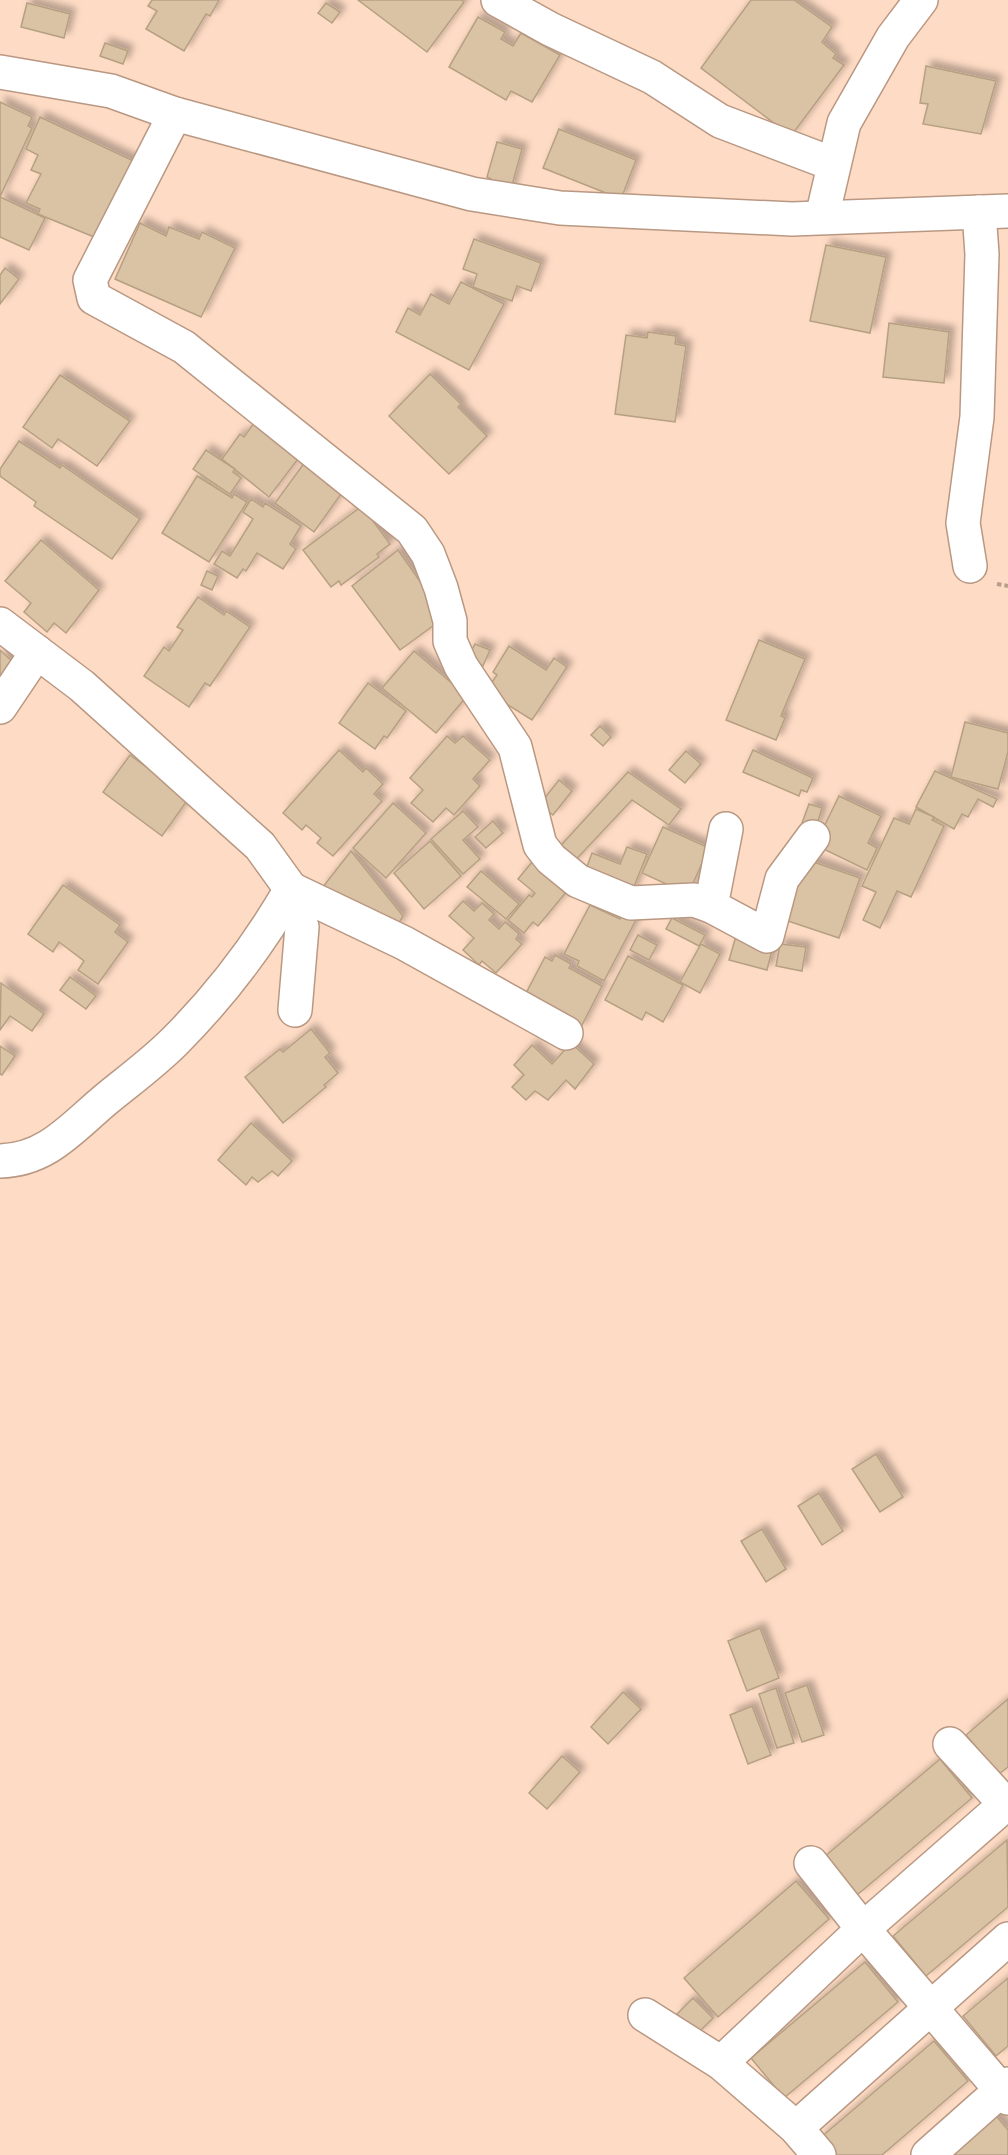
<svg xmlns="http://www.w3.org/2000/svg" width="1008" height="2155" viewBox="0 0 1008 2155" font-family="'Source Serif 4',serif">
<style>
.building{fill:#dac3a4;stroke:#b6a082;stroke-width:1.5;filter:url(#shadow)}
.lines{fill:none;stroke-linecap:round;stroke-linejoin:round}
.minor-casing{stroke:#b99883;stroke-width:36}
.path{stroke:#b89d8a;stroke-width:4;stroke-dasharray:4.5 3;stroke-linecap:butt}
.minor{stroke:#fff;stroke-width:33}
</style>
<defs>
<filter id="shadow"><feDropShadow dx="5.5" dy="-5.5" stdDeviation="3" flood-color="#0004"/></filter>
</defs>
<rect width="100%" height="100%" fill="#fedbc4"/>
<g class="building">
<polygon points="152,0 219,0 210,16 206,14 184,51 146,29 157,11 148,6"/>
<polygon points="358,0 462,0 464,2 427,52"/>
<polygon points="751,0 794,0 832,27 822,42 836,54 833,58 844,65 791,136 701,68"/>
<polygon points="27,3 70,14 64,38 21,27"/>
<polygon points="326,3 340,12 332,23 318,13"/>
<polygon points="478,17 505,32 501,39 513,46 521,33 560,55 532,102 511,91 506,100 449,67"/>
<polygon points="105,43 128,51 123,64 100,56"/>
<polygon points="926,66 996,81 981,134 923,124 928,104 920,103"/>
<polygon points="0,102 32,117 28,126 32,128 0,197 45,218 29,250 0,237"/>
<polygon points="40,117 140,164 99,239 38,214 40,209 26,203 41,174 31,170 38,155 26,149"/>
<polygon points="559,129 636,160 621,199 543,168"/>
<polygon points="497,142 522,149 509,196 488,191 491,179 487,177"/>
<polygon points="140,223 166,236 169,227 199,239 202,232 235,248 201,317 115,279"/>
<polygon points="474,239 541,263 531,291 517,286 512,301 473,287 477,274 463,269"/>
<polygon points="826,245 886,257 870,333 810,321"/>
<polygon points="5,268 19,279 0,304 0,275"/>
<polygon points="461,282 504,304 469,370 396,332 408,308 420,315 431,294 449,304"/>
<polygon points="889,323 949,332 944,383 883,377"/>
<polygon points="648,332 676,336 675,344 686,346 675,422 615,414 626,335 647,338"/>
<polygon points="430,374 461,404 458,407 487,436 449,474 389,416"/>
<polygon points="60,375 130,421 97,466 58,439 52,448 23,427"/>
<polygon points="254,423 301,455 269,497 222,459 240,434 244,437"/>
<polygon points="19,441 60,468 62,465 140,519 112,559 34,506 36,502 0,476 0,469"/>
<polygon points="206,450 235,469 233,472 241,478 230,494 193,469"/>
<polygon points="305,462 330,480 327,484 341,494 314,532 275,503"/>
<polygon points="197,476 232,498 234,494 247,502 209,562 162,533"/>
<polygon points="251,499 263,507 265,503 301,526 290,544 296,549 283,569 257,553 246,571 243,569 237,578 214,564 222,551 230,556 253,519 243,512"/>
<polygon points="362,506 390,544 377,554 379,557 341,585 339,581 331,587 303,550"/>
<polygon points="41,540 99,590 66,633 54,623 47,632 24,612 31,603 5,581"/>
<polygon points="398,550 445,617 400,650 352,586"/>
<polygon points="207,571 218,576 212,590 201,585"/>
<polygon points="198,597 224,615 226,611 250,627 210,686 205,683 189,707 144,676 164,647 169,651 183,630 177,627"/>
<polygon points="759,640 805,659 781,716 785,718 776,740 726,720"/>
<polygon points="475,644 490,650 483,666 468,657"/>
<polygon points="509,646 546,670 554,658 567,667 532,720 486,691 497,675 493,672"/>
<polygon points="0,650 13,662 0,676"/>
<polygon points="414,651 467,696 436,733 382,688"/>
<polygon points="368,683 406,711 387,738 384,736 375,749 339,723"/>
<polygon points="965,722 1008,733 1008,752 998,789 951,777"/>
<polygon points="600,726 611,737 603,746 591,735"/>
<polygon points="447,736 455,743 463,736 490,760 473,779 480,786 454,815 446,808 433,822 411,803 423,790 410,778"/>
<polygon points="339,750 363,772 366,768 383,784 374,794 382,801 333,856 317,843 321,838 306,825 302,830 283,813"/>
<polygon points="753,750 813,778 807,792 801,790 799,796 743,772"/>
<polygon points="686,751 701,764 685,783 669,770"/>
<polygon points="130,755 189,798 162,836 103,792"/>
<polygon points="935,771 997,799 993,807 978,799 968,817 962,814 954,829 916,807"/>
<polygon points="628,772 681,809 669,825 632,800 568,868 553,854"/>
<polygon points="559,780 572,791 553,815 539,805"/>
<polygon points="839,796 881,816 868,843 877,848 867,870 815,845"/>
<polygon points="393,803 426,833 386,878 353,848"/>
<polygon points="809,804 822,808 816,828 802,823"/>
<polygon points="916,809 934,817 932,820 944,826 911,897 897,891 880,928 863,920 876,892 862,886 894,818 909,824"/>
<polygon points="463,811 478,827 463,840 480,859 463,874 431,839"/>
<polygon points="493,821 503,833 486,848 475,837"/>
<polygon points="663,827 709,848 688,894 642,873"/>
<polygon points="430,841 461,876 424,909 394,873"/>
<polygon points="627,847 647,854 631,894 584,875 592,853 620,864"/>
<polygon points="351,851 403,916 396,928 322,888"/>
<polygon points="537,856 572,885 538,926 533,922 524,933 508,920 529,895 532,897 535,893 518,879"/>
<polygon points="802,858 860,878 839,938 779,918"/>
<polygon points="481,871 519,904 506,919 467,887"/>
<polygon points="63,885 120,925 115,932 128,942 98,984 78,970 84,961 59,942 53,952 28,934"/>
<polygon points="463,901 474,911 482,903 494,914 489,920 499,929 505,922 519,934 516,939 522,944 496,973 482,961 479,965 463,950 474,938 449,916"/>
<polygon points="590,905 620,919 625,908 639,914 604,981 577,966 579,961 564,954"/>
<polygon points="672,918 705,935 699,946 666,929"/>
<polygon points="638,935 657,945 649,960 630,950"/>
<polygon points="736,936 773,946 767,970 729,960"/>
<polygon points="701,944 720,954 700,993 680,982"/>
<polygon points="780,944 806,947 802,971 776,966"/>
<polygon points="555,955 571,964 569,968 602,986 580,1029 524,997 545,957 552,961"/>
<polygon points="628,956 683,985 663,1022 646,1012 642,1020 605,1000"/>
<polygon points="70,977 96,996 86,1009 60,990"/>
<polygon points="1,983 44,1014 32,1031 10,1016 0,1030"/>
<polygon points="311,1029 330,1053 325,1057 338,1073 324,1085 326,1087 283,1123 245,1077 280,1049 283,1052"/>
<polygon points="571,1043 594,1064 575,1089 566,1080 548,1100 535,1091 526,1100 512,1087 524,1075 514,1065 532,1045 552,1064"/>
<polygon points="0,1046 15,1056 2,1075 0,1074"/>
<polygon points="251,1123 292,1161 278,1176 272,1171 258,1182 252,1177 246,1185 218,1160"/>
<polygon points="876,1454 903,1497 880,1512 852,1469"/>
<polygon points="819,1493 843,1531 822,1545 798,1506"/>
<polygon points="762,1529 786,1569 766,1582 741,1541"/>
<polygon points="760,1628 779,1678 747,1691 728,1641"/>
<polygon points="807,1685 824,1735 802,1742 785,1693"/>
<polygon points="776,1688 794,1743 777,1748 759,1694"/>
<polygon points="623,1692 641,1709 608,1744 591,1727"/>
<polygon points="1008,1699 1008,1767 999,1774 966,1735"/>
<polygon points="752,1706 771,1755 748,1764 730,1715"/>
<polygon points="562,1756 580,1772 547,1809 529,1793"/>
<polygon points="940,1759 972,1798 857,1895 824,1857"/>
<polygon points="1007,1840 1008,1907 926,1976 893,1936"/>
<polygon points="796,1881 829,1919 718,2017 684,1978"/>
<polygon points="865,1962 898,2002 784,2098 751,2058"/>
<polygon points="1008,1978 1008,2046 996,2056 963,2016"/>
<polygon points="693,1998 713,2018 697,2034 677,2014"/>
<polygon points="934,2041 968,2081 882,2155 835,2155 820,2138"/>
<polygon points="993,2112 1008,2130 1008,2155 941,2155"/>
</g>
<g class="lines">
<defs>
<g id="minor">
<polyline points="498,0 550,29 652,77 720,121 833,164"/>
<polyline points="0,72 111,91 175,114 472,194 560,208 792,219 1008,211"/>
<polyline points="175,114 90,280 94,298 184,347 412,530 428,554 441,588 450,621 450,641 461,666 515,747 540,845 551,859 578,881 631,903 694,900 711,906 767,936 782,879 813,837"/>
<polyline points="822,217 844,123 893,37 921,0"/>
<polyline points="970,566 963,523 977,417 982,254 979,212"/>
<polyline points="0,624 82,686 260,846 291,889 302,927 295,1010"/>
<polyline points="0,707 37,652"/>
<polyline points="711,906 726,829"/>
<path d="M0,1161c46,-1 71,-32 104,-60 23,-19 49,-38 70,-59 46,-46 85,-97 117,-153l113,54 162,90"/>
<polyline points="950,1744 1008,1807"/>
<polyline points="811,1863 863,1929 1008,2098"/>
<polyline points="645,2015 721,2063 796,2128 819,2155"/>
<polyline points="721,2063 863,1929 1008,1802"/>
<polyline points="796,2128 1008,1939"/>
<polyline points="928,2155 1008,2084"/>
</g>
</defs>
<use href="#minor" class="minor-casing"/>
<polyline class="path" points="997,584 1008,586"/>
<use href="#minor" class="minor"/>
</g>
</svg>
